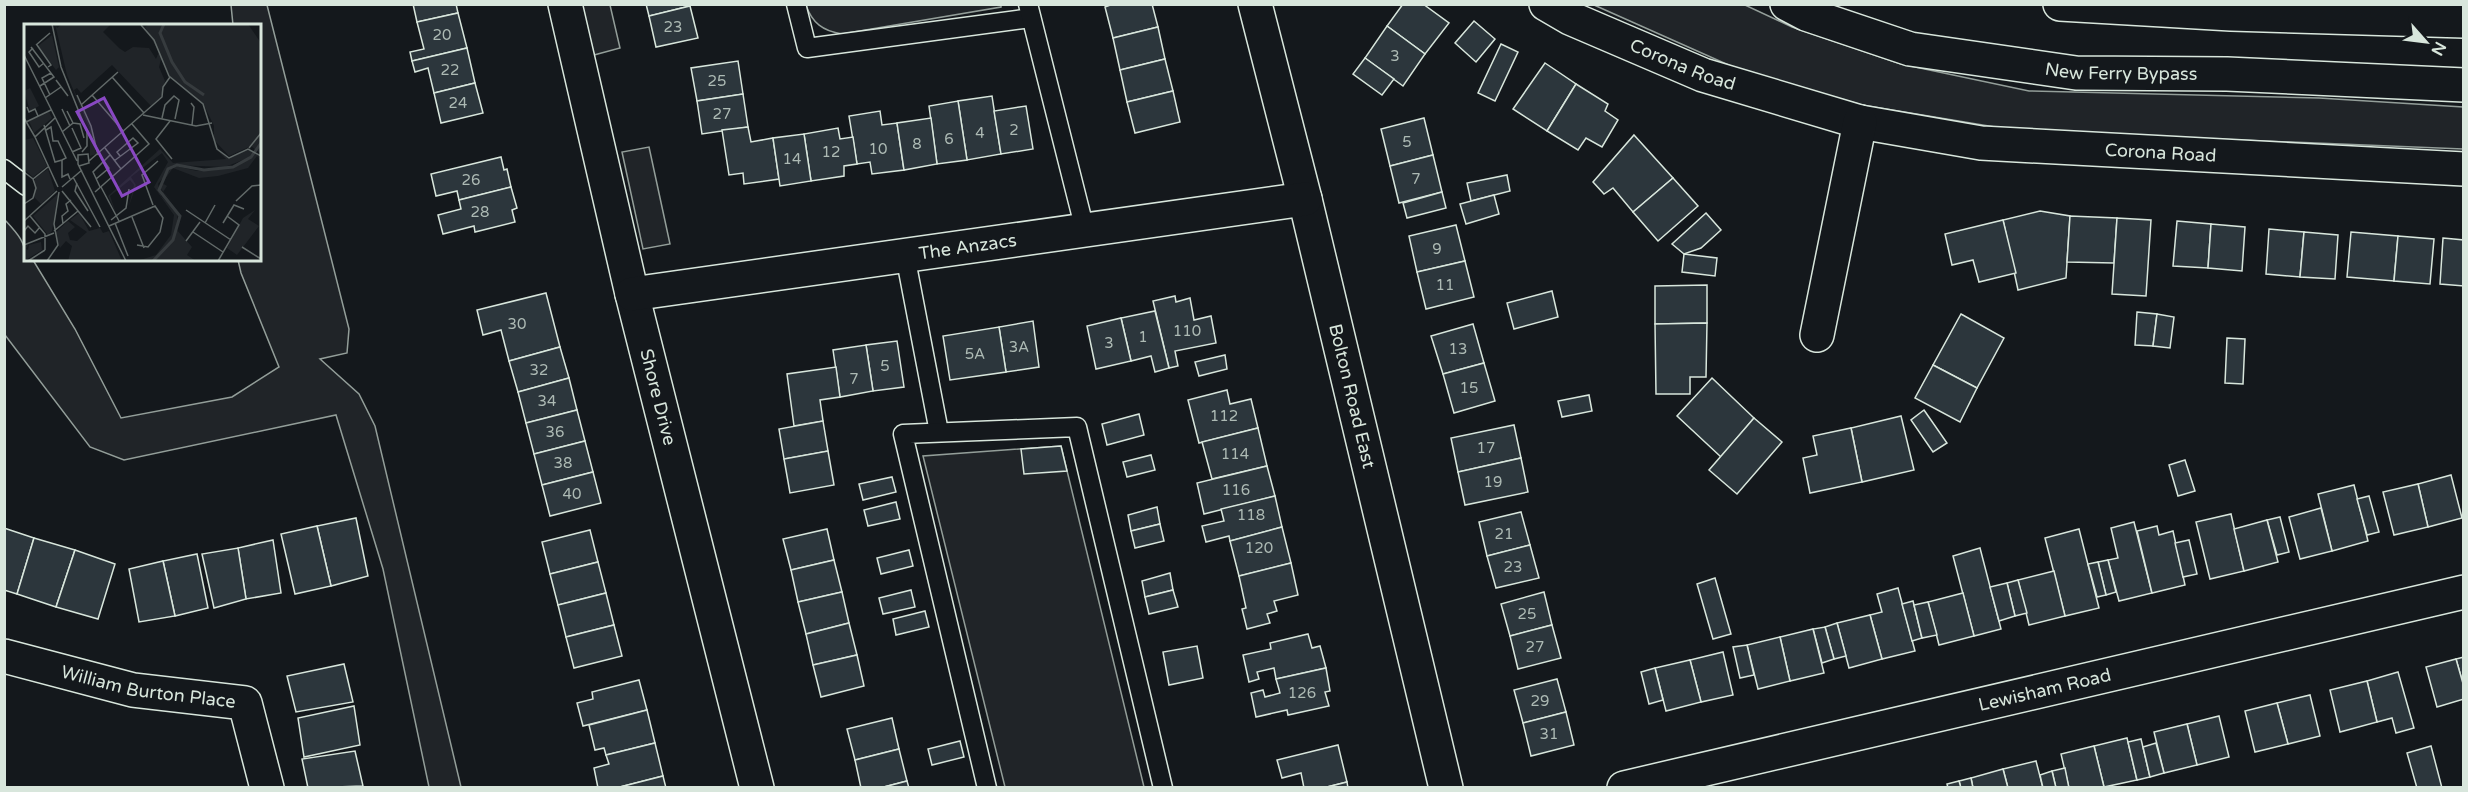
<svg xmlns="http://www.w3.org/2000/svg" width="2468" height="792" viewBox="0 0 2468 792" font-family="'Varela Round',sans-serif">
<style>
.green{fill:#202428;stroke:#939e99;stroke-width:1.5}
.building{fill:#2c363c;stroke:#d8e6dc;stroke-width:1.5}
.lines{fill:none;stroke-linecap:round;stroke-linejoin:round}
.lane-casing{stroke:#d8e6dc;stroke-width:21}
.street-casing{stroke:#d8e6dc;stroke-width:36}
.highway-casing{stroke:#d8e6dc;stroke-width:36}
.lane{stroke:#14181c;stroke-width:18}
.street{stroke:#14181c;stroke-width:33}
.highway{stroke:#14181c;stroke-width:33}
.labels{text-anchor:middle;stroke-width:4.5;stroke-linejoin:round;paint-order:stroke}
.number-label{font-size:15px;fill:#adbab4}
.street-label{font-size:18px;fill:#d8e6dc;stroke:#14181c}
.inset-river{fill:none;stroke:#363b3e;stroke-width:3}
.inset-road{fill:none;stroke:#626a69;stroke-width:1.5}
.view{fill:#8948c3;fill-opacity:0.15;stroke:#8948c3;stroke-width:3}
.inset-edge{fill:none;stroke:#d8e6dc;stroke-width:3}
</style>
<rect width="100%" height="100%" fill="#14181c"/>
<g class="green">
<path d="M231,5h36l82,324 -2,24 -27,6 39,35 16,32 86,361h-32l-46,-218 -47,-154 -212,45 -34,-13 -85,-112v-115c12,13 21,22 21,40h7l42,69 46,89 111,-21 47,-30 -38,-94 -3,-13h22v-234l-27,-1z"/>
<polygon points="582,5 610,5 620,48 594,55"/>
<path d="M1001,5v2l-159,27c-19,-3 -30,-11 -36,-29z"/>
<polygon points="1594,5 1745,5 1792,27 1901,64 2029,91 2319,98 2463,107 2463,149 2019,131 1862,105 1742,71"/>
<polygon points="649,147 670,244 643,249 622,152"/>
<polygon points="1061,446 1144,787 1005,787 923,456"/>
</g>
<g class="building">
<polygon points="413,4 456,4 458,13 417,22"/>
<polygon points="646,4 690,4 690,6 649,16"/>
<polygon points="1113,4 1152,4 1158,27 1113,38 1105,7"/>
<polygon points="1403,4 1423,4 1449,23 1425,54 1387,26"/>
<polygon points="690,6 698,38 656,47 649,16"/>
<polygon points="458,13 467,48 412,61 410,52 424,49 417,22"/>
<polygon points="1474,21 1495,39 1476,62 1455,43"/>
<polygon points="1387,26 1425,54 1403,86 1365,58"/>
<polygon points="1158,27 1165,59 1120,70 1113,38"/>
<polygon points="1501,44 1518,52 1495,101 1478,93"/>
<polygon points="467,48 475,83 434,93 428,68 415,72 412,61"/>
<polygon points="1365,58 1394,79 1382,95 1353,74"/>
<polygon points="1165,59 1173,91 1127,102 1120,70"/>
<polygon points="738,61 743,94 697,101 691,68"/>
<polygon points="1545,63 1576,84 1547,131 1513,109"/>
<polygon points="475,83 483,113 441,123 434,93"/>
<polygon points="1576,84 1608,104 1605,111 1618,120 1602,147 1586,138 1578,150 1547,131"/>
<polygon points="1173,91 1180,122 1135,133 1127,102"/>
<polygon points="743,94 748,127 702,134 697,101"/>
<polygon points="992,96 1001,154 967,160 958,101"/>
<polygon points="958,101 967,160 937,164 929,106"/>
<polygon points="1026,106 1033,149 1001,154 994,111"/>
<polygon points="880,111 882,125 897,123 904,170 872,174 870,162 857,164 849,116"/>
<polygon points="931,118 937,164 904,170 897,123"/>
<polygon points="1424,118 1433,155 1390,166 1381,129"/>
<polygon points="748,127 751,142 773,138 779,179 744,184 743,173 729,175 722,130"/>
<polygon points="838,128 840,139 853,137 857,164 844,166 844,176 811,181 804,134"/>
<polygon points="804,134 811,181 780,186 773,138"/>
<polygon points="1634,135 1673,178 1633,212 1613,188 1604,194 1593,182"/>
<polygon points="1433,155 1442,192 1399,203 1390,166"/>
<polygon points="501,157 504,170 507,169 511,187 459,200 457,191 436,196 431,174"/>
<polygon points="1507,175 1510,191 1471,201 1467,183"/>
<polygon points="1673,178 1698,206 1658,241 1633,212"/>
<polygon points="511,187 517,208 512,210 515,222 475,232 474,226 443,234 438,215 461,209 459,200"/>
<polygon points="1442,192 1446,208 1407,218 1403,203"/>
<polygon points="1494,195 1499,214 1466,224 1460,204"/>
<polygon points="2040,211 2070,216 2066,278 2018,290 2003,220"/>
<polygon points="1706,213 1721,230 1701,248 1684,254 1672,244"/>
<polygon points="2070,216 2117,218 2114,263 2067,262"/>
<polygon points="2117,218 2151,220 2146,296 2112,294"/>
<polygon points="2003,220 2016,273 1979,282 1973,260 1952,265 1945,234"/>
<polygon points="2177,221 2211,224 2208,268 2173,266"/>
<polygon points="2211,224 2245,227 2242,271 2208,268"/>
<polygon points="1456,225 1465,261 1417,272 1409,236"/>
<polygon points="2269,229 2304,232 2300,277 2266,274"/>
<polygon points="2304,232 2338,235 2335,279 2300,277"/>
<polygon points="2351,232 2398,236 2394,281 2347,277"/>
<polygon points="2398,236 2434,239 2430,284 2394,281"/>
<polygon points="2443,238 2464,240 2464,286 2440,284"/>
<polygon points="1684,254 1717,258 1715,276 1682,272"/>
<polygon points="1465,261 1474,297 1426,309 1417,272"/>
<polygon points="1707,285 1707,323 1655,324 1655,286"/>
<polygon points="1552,291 1558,317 1514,329 1507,303"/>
<polygon points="546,293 560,347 509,361 501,330 483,335 477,310"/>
<polygon points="1175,296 1176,302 1190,298 1194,320 1211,316 1216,343 1175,351 1178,366 1169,368 1153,301"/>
<polygon points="1155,311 1169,368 1155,372 1151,356 1131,361 1121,318"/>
<polygon points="2137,312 2157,314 2153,346 2135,345"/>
<polygon points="1961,314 2004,338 1977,388 1933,365"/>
<polygon points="2157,314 2174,317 2170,348 2153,346"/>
<polygon points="1121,318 1131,361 1096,369 1087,326"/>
<polygon points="1033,321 1039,367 1006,372 999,327"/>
<polygon points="1707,323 1706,377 1690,377 1690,394 1656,394 1655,324"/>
<polygon points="1473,324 1484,363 1443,374 1431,336"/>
<polygon points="999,327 1006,372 950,380 943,336"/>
<polygon points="2227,338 2245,339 2243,384 2225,383"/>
<polygon points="897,341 904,387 873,391 866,345"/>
<polygon points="866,345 873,391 840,397 833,350"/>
<polygon points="560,347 569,378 518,392 509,361"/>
<polygon points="1225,355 1227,369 1199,376 1195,362"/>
<polygon points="1484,363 1495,401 1454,413 1443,374"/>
<polygon points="1933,365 1977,388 1960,422 1915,398"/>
<polygon points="836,367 840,397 820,400 823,421 794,426 787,374"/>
<polygon points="569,378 577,410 526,423 518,392"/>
<polygon points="1712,378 1754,418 1721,457 1677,416"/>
<polygon points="1227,390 1230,404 1251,399 1258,428 1199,443 1188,400"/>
<polygon points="1589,395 1592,411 1562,417 1558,401"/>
<polygon points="577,410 585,441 534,454 526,423"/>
<polygon points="1924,410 1947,443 1933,452 1911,420"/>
<polygon points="1139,414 1144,435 1107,445 1102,424"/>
<polygon points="1901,416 1914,470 1862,482 1851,428"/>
<polygon points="1754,418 1782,442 1737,494 1709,470"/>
<polygon points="823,421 828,451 784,459 779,429"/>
<polygon points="1514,425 1521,458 1458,472 1451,438"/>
<polygon points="1258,428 1267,466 1212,479 1202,442"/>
<polygon points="1851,428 1862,482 1810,493 1803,458 1817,455 1813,436"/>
<polygon points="585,441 593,472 542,485 534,454"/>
<polygon points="1061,446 1067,471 1024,474 1021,449"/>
<polygon points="828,451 834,485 790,493 784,459"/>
<polygon points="1151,455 1155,470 1127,477 1123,462"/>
<polygon points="1521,458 1528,492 1465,505 1458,472"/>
<polygon points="2185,460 2195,491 2178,496 2169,465"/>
<polygon points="1267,466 1275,496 1204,514 1197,483"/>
<polygon points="593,472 601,503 550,516 542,485"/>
<polygon points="2451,475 2462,518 2428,527 2418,484"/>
<polygon points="892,477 896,492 863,500 859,484"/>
<polygon points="2418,484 2428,527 2394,535 2383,492"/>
<polygon points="2354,485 2368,541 2332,551 2318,494"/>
<polygon points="1275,496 1282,527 1230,541 1229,536 1206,542 1202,526 1224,521 1221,509"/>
<polygon points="2369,496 2379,532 2367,535 2357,499"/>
<polygon points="896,502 900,519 868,526 864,510"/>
<polygon points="1157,507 1160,524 1131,531 1128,515"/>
<polygon points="2321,508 2332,551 2300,559 2289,517"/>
<polygon points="1521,512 1530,545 1487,556 1479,522"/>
<polygon points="2231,514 2244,571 2210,579 2196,522"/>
<polygon points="2280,517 2289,552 2277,555 2267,520"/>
<polygon points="356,518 368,576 331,586 317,526"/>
<polygon points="2267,520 2278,562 2244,571 2234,529"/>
<polygon points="2134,522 2152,593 2119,601 2108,560 2118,558 2111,528"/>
<polygon points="1160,524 1164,541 1135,548 1131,531"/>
<polygon points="317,526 331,586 295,594 281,534"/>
<polygon points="2157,526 2159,535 2173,531 2185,585 2152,593 2137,531"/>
<polygon points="1282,527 1291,563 1239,576 1230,541"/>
<polygon points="4,528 34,538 17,594 4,590"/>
<polygon points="827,529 834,560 791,570 783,539"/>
<polygon points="2079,529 2099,608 2065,616 2045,538"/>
<polygon points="590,530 598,562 550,574 542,542"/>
<polygon points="34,538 75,550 56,607 17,594"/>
<polygon points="273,540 281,593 246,599 238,548"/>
<polygon points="2189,540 2197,574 2183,577 2175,543"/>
<polygon points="1530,545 1539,578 1496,588 1487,556"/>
<polygon points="238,548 246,599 214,608 202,554"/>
<polygon points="1980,548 2001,629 1974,636 1953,556"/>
<polygon points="75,550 115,564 98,619 56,607"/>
<polygon points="909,550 913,566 881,574 877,558"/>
<polygon points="197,554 208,608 175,616 163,561"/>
<polygon points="834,560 842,592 798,602 791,570"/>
<polygon points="2108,560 2116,592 2106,595 2098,562"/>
<polygon points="163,561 175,616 139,622 129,569"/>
<polygon points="598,562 606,593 558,605 550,574"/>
<polygon points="2098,562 2106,595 2097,597 2088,564"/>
<polygon points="1291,563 1298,595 1274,601 1277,611 1267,614 1270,623 1247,629 1242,609 1246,608 1239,576"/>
<polygon points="2054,571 2065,616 2029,625 2018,580"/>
<polygon points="1170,573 1173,590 1145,597 1142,581"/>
<polygon points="1715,578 1731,634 1713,639 1697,584"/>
<polygon points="2018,580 2027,613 2015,616 2007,583"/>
<polygon points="2007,583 2015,616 1999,621 1990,587"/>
<polygon points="1898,588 1915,651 1882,659 1870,615 1882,612 1877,594"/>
<polygon points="911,590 915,607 883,614 879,598"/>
<polygon points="1173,590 1178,607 1149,614 1145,597"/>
<polygon points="842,592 849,623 806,634 798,602"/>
<polygon points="1544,592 1552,625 1510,636 1501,604"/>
<polygon points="606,593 614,625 566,637 558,605"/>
<polygon points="1963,593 1974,636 1939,645 1928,602"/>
<polygon points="1913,601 1922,638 1912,641 1902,604"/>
<polygon points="1928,602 1937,635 1922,638 1914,605"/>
<polygon points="925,611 929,627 896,635 893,619"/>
<polygon points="1870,615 1882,659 1849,668 1837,623"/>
<polygon points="849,623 857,655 813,665 806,634"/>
<polygon points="1837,623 1846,656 1834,659 1825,627"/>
<polygon points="614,625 622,656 574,668 566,637"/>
<polygon points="1552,625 1561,658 1518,669 1510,636"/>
<polygon points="1825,627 1834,659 1822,663 1813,629"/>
<polygon points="1813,629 1824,673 1790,681 1780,637"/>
<polygon points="1308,634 1312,648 1320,646 1326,668 1276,679 1274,668 1257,672 1259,679 1249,682 1243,655 1271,649 1270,643"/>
<polygon points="1780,637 1790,681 1758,689 1747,645"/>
<polygon points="1747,645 1754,675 1740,678 1733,647"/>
<polygon points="1197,646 1203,678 1169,685 1163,652"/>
<polygon points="1723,652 1733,695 1701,702 1690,660"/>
<polygon points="857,655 864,686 821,697 813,665"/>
<polygon points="2464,657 2464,687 2456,659"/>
<polygon points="2456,659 2464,687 2464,699 2437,707 2426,667"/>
<polygon points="1690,660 1701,702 1666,711 1655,668"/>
<polygon points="344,664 353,702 296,712 287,676"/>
<polygon points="1326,668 1330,691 1325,692 1329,706 1288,715 1287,710 1256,717 1251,693 1263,690 1265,697 1280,693 1276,679"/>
<polygon points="1655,668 1663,700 1649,704 1641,672"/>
<polygon points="2398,672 2414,728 2396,733 2392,718 2377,722 2367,681"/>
<polygon points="1557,679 1566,712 1523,723 1514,690"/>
<polygon points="639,680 647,710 583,726 577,703 593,699 592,692"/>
<polygon points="2367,681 2377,722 2340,732 2330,690"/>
<polygon points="2310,695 2320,736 2288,744 2277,703"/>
<polygon points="2277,703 2288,744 2255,752 2245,711"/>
<polygon points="354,706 360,745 304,757 298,718"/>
<polygon points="647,710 655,743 606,755 604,748 595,750 589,725"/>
<polygon points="1566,712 1574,745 1531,756 1523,723"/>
<polygon points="2219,716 2229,757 2197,765 2187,724"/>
<polygon points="892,718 899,749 855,760 847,729"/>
<polygon points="2187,724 2197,765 2164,773 2154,732"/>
<polygon points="2127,738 2137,780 2104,787 2094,746"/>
<polygon points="2141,739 2150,777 2137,780 2128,742"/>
<polygon points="960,741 964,757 932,765 928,749"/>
<polygon points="655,743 663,776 616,788 598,788 594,768 609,764 606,755"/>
<polygon points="2156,743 2164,773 2150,777 2143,747"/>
<polygon points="1338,745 1347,782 1323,788 1304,788 1301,773 1282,778 1277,760"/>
<polygon points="2094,746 2104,787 2069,788 2061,754"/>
<polygon points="2431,746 2442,788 2417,788 2407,753"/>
<polygon points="899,749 907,781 880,788 861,788 855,760"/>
<polygon points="355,751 363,786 308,788 302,759"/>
<polygon points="2036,761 2043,788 2008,788 2003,769"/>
<polygon points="2065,768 2069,788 2056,788 2052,771"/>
<polygon points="2003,769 2008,788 1973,788 1971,778"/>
<polygon points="2052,771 2056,788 2043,788 2040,775"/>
<polygon points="663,776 666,788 616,788"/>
<polygon points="1971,778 1973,788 1961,788 1959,781"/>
<polygon points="907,781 909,788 880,788"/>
<polygon points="1959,781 1961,788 1948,788 1947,784"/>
<polygon points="1347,782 1348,788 1323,788"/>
</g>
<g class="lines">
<defs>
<g id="lane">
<polyline points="796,4 807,48 1031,18"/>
<polyline points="1028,4 1085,230"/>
<polyline points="4,169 26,186"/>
<polyline points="905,255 939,432"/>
<polyline points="987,788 903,434 1077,427 1163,788"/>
</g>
<g id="street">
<path id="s1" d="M565,4l67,290 125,494"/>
<path id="s2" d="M1255,4l50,195 141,589"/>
<path id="s3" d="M1546,4l24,14 133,57 157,47 121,21 483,26"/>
<path id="s4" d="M632,294l673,-95"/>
<polyline points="1817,335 1860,122"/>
<path id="s5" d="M4,656l129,34 112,13 22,85"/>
<path id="s6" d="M1624,788l840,-196"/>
</g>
<g id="highway">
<path id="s7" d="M1787,4l19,10 104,35 166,24 151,1 237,11"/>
<polyline points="2060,4 2231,14 2464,21"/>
</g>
</defs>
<use href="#lane" class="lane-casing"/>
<use href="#street" class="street-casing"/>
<use href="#highway" class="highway-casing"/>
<use href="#lane" class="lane"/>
<use href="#street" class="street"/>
<use href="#highway" class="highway"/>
</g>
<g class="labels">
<g class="number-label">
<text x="673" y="32">23</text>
<text x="442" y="40">20</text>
<text x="1395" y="61">3</text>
<text x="450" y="75">22</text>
<text x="717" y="86">25</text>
<text x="458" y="108">24</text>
<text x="722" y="119">27</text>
<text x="1014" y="135">2</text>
<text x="980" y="138">4</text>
<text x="949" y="144">6</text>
<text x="1407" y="147">5</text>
<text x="917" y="149">8</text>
<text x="878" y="154">10</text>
<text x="831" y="157">12</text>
<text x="792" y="164">14</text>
<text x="1416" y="184">7</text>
<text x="471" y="185">26</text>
<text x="480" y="217">28</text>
<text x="1437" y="254">9</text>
<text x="1445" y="290">11</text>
<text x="517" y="329">30</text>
<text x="1187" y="336">110</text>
<text x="1143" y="342">1</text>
<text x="1109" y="348">3</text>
<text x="1019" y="352">3A</text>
<text x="1458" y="354">13</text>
<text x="975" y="359">5A</text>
<text x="885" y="371">5</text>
<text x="539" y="375">32</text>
<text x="854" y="384">7</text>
<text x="1469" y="393">15</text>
<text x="547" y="406">34</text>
<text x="1224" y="421">112</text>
<text x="555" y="437">36</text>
<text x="1486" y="453">17</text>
<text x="1235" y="459">114</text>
<text x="563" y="468">38</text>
<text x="1493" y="487">19</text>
<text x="1236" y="495">116</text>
<text x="572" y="499">40</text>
<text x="1251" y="520">118</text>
<text x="1504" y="539">21</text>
<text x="1259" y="553">120</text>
<text x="1513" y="572">23</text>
<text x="1527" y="619">25</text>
<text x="1535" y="652">27</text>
<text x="1302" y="698">126</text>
<text x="1540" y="706">29</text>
<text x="1549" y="739">31</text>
</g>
<g class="street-label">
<text dy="6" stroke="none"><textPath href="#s3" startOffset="150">Corona Road</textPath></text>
<text dy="6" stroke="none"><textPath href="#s7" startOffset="344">New Ferry Bypass</textPath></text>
<text dy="6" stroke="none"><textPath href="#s3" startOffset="639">Corona Road</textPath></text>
<text dy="6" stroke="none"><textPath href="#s4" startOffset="339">The Anzacs</textPath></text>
<text dy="6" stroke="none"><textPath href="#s2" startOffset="404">Bolton Road East</textPath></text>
<text dy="6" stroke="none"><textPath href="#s1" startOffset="404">Shore Drive</textPath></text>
<text dy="6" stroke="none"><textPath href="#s5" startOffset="148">William Burton Place</textPath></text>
<text dy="6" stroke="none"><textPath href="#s6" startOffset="432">Lewisham Road</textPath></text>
</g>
</g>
<g transform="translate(24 24)">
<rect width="237" height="237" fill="#14181c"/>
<path d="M31,0l2,4 5,-4h49l-8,8 16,16 6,4 8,-5 16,1 7,11 3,-7 -14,-25 4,-3h99l13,19v111l-10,-8 -22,10 -14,-15 2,8 11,9 20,-8 6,2 -6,6 -23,9 -52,-2 -15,19 3,12 17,17 -2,16 16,18 -5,8 9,6h-59l19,-6 15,-20 3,-20 -20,-28 14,-25 -6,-9 -31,24 5,8 -7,21 5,-21 -4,-5 -20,16 6,17 -8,-17 52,-47 13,14 53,-4 -9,-9 -3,-5v-19l-10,-21 -33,-27 -10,-19 -2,8 6,14 -4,16 -10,9 -39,-41 -31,28 -4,-5 -3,2 18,41 4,23 -6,2v-26l-23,-55zM28,11l7,32 -3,3 -18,-24zM6,64l9,18 -9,5 -6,-20zM25,88l3,6 -18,15 -5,-12zM9,114l14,28 -14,11 -7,-6 -2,-31zM232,129l5,7 -4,-4 -9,12 -30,8 -19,2 -26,-10 -11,15 5,3 -4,6 13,14 -16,-18 2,-9 9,-11 2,-1h7l17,4 19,-1 24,-6zM24,145l7,22 -14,13 -7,-7 1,-19zM34,170l-6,37 -4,4 -15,-19zM231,186l-7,9 11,7 -22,29 -10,-7 16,-30zM55,189l10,18 11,-3 3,5 6,-2 13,30h-54l4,-15 -6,-5 -6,7 -5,-15 13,-12 7,6 -7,6 2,7 7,1 10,-9 -17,-12zM17,218l1,8 -18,11v-15l4,-1 -2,4 2,1 1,-5z" fill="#202428"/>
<path class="inset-river" d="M140,0l-4,9 12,29 13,20 19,13M129,237l20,-21 7,-24 -21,-26 9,-21 9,-4 27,5 29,-3 18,-10 10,-14"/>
<path class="inset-road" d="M28,0l9,43 26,65v14l-5,6M117,1l13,15 15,36 34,28 14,45 12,9 19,-9 13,7M12,21l14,-12M13,21l14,20 -3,2M7,23l23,30 -14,9M9,24l-4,4 10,15 5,-4M0,31l53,106M88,53l32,36M32,56l12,16M26,71l-8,-17 9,-5M53,71l14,31 7,29M68,71l32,37M21,74l16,-11M167,79l3,4 -2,18M57,81l37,-33M3,83l2,5 6,-3 3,7M38,85l8,17M119,91l53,11 16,-3M0,94l11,19M31,94l-20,19 23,50M138,94l3,-13 9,-9 5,4 -4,19M146,97l-14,18 16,20M2,98l25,-12M49,99l7,1 4,14M20,101l11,37 7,-2 4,-2 -8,-17h-5l-2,-14 -5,3M38,108l11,-9 -6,-12M81,124l16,21M225,124l12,-15M48,128l9,-4 -9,-20M38,136v17l6,-3 2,5M65,137l73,-64 1,-10 7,-10M90,137l24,-18 -5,-5 -16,14 3,4M55,142l10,-3 -1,-9 -10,1v9l48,97M0,148l9,7 3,9 -3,10 -9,6M49,153l27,50M9,155l15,-12M72,155l13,-11 -5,-7M53,159l-2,8 13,20M38,163l20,-17M76,163l-7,-15 17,-17M77,163l18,34M38,167l29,36M71,168l54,-48 -17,-20M212,177l16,-15 9,-1M129,181l-11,-30 16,-14M162,186l45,30M6,192l15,18v16M108,193l12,31M87,196l15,-12 3,-19M0,197l33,-30M91,199l13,33M181,199l10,-18M199,199l11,-18 10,4M39,200l-1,-8 6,-5 -2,-7 5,-4M85,202l46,-20 8,12 -3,14 -12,15 -11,-2M0,207l4,-5 7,7 5,-6M30,207l24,-20M169,208l30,20M162,217l14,-19M0,221l30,-12M218,223l19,12M4,237l17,-11M23,237l11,-16 -4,-21 5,-32M194,237l21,-36 -12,-9"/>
<path class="view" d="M80,74l45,84 -27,14 -45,-84z"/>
<rect width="237" height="237" class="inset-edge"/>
</g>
<rect width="2468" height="792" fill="none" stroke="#d8e6dc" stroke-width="12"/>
<g transform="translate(2426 42) rotate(118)" stroke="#14181c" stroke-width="4.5" paint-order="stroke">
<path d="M0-4.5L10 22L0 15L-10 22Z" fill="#d8e6dc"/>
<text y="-9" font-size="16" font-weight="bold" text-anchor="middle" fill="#d8e6dc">N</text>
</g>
</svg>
